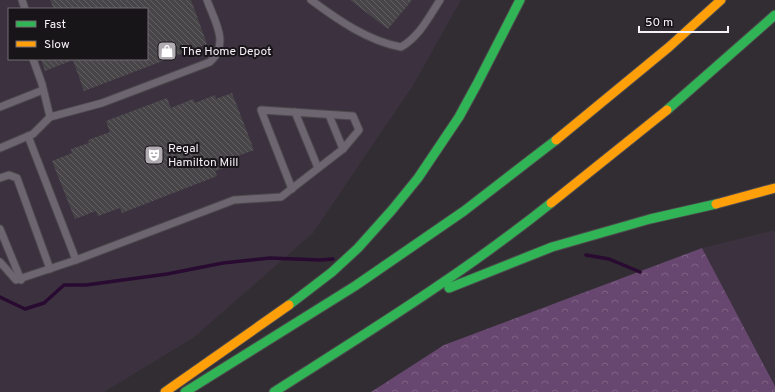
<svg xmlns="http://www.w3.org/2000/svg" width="775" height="392" viewBox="0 0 775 392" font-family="Overpass,sans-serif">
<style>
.built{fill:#3c323f;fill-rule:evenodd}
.forest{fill:url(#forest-crowns)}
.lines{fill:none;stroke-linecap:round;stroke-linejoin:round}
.stream{stroke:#290a31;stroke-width:3.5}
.building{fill:url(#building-back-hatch)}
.lane-casing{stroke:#4c494d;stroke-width:9}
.fast-casing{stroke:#4c494d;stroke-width:11}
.slow-casing{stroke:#4c494d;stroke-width:11}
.lane{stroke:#6d6570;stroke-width:7}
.fast{stroke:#30b455;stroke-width:9}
.slow{stroke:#ff9f0a;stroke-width:9}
.labels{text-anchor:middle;stroke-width:4;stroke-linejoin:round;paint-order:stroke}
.poi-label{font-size:12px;fill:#f6f1f7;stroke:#181519;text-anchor:start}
</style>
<defs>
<pattern id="forest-crowns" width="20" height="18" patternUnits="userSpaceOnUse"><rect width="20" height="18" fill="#67476f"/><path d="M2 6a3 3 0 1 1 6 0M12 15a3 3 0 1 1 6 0" fill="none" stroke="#7d6284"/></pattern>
<pattern id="building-back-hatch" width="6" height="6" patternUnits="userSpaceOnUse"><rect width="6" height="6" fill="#484549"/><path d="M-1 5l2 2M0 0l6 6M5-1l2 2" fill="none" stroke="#636064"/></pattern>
</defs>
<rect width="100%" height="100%" fill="#312d32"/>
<g class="built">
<path d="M0,0h461l-47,84 -101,149 -120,105 -89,54h-104zM9,9h138v50h-138z"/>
<polygon points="775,230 775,385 702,248"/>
</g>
<polygon class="forest" points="702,248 775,386 775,392 371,392 444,345"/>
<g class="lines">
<g class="stream">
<polyline points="586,255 609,259 640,272"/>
<polyline points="0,297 25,309 44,303 64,285 86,285 167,274 223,263 270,258 320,260 333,259"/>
</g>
</g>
<g class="building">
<polygon points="50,0 191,0 207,44 84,91 73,60 45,71 41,59 147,59 147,9 54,9"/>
<polygon points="350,0 412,0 388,29"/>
<polygon points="232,93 254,150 235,157 237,163 215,171 217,176 122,213 120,208 98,216 96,211 75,219 52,161 72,153 71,149 89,143 88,140 110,132 106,121 167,98 171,108 193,99 195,103 215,95 216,99"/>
</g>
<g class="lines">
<defs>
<g id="lane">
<polyline points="22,0 25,9"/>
<path d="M311,0c27,20 57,41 90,47 18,-10 28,-30 39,-47"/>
<polyline points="0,107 43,90"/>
<polyline points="295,112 318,168"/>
<polyline points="329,115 343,149"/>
<path d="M50,117l52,-14 108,-41c20,-18 5,-40 -3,-62"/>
<polyline points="28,136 76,260 234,200 281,197 343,149 359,130 353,116 261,110 292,189"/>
<polyline points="0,148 33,134 50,117 42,84 33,59"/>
<polyline points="0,178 9,175 17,178 50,269"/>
<polyline points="0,229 21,280"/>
<polyline points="0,262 16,280 76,260"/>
</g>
<g id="fast">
<polyline points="667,110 775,15"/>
<polyline points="449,288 552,247 650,219 716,204"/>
<polyline points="289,305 332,272 358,248 392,210 418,178 459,117 477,84 520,0"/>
<polyline points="185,392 355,286 464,211 556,140"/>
<path d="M274,392c94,-60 190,-119 277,-189"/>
</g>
<g id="slow">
<polyline points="556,140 669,47 721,0"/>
<polyline points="551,203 667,110"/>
<polyline points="716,204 775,188"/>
<polyline points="165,392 289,305"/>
</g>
</defs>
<use href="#lane" class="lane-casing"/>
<use href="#fast" class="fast-casing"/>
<use href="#slow" class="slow-casing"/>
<use href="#lane" class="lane"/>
<use href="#fast" class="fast"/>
<use href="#slow" class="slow"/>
</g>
<defs>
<symbol id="shop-square" viewBox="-11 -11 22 22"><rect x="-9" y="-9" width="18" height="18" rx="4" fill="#b1acb2" stroke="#181519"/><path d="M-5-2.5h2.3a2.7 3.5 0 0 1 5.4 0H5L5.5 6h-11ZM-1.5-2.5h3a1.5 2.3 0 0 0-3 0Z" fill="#fff"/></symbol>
<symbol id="theatre-square" viewBox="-11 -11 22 22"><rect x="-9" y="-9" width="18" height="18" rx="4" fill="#b1acb2" stroke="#181519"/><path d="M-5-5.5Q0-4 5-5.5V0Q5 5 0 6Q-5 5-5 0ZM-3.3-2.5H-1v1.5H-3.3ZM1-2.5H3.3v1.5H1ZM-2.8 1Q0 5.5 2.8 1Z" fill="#fff"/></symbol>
</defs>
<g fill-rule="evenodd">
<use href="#shop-square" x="156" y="40" width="22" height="22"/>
<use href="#theatre-square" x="143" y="144" width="22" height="22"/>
</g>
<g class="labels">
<g class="poi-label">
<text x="181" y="55">The Home Depot</text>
<text x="168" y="152">Regal<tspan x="168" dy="14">Hamilton Mill</tspan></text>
</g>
</g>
<rect x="8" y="8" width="140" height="52" fill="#181519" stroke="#716d72"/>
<rect x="16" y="21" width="20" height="6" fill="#30b455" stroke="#716d72"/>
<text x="44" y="28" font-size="12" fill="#f6f1f7">Fast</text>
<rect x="16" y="41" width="20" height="6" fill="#ff9f0a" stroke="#716d72"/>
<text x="44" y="48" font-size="12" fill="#f6f1f7">Slow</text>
<path d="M639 26v6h89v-6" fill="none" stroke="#f6f1f7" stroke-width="2"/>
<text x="645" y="26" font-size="12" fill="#f6f1f7" stroke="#181519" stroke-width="3" paint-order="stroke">50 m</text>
</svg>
